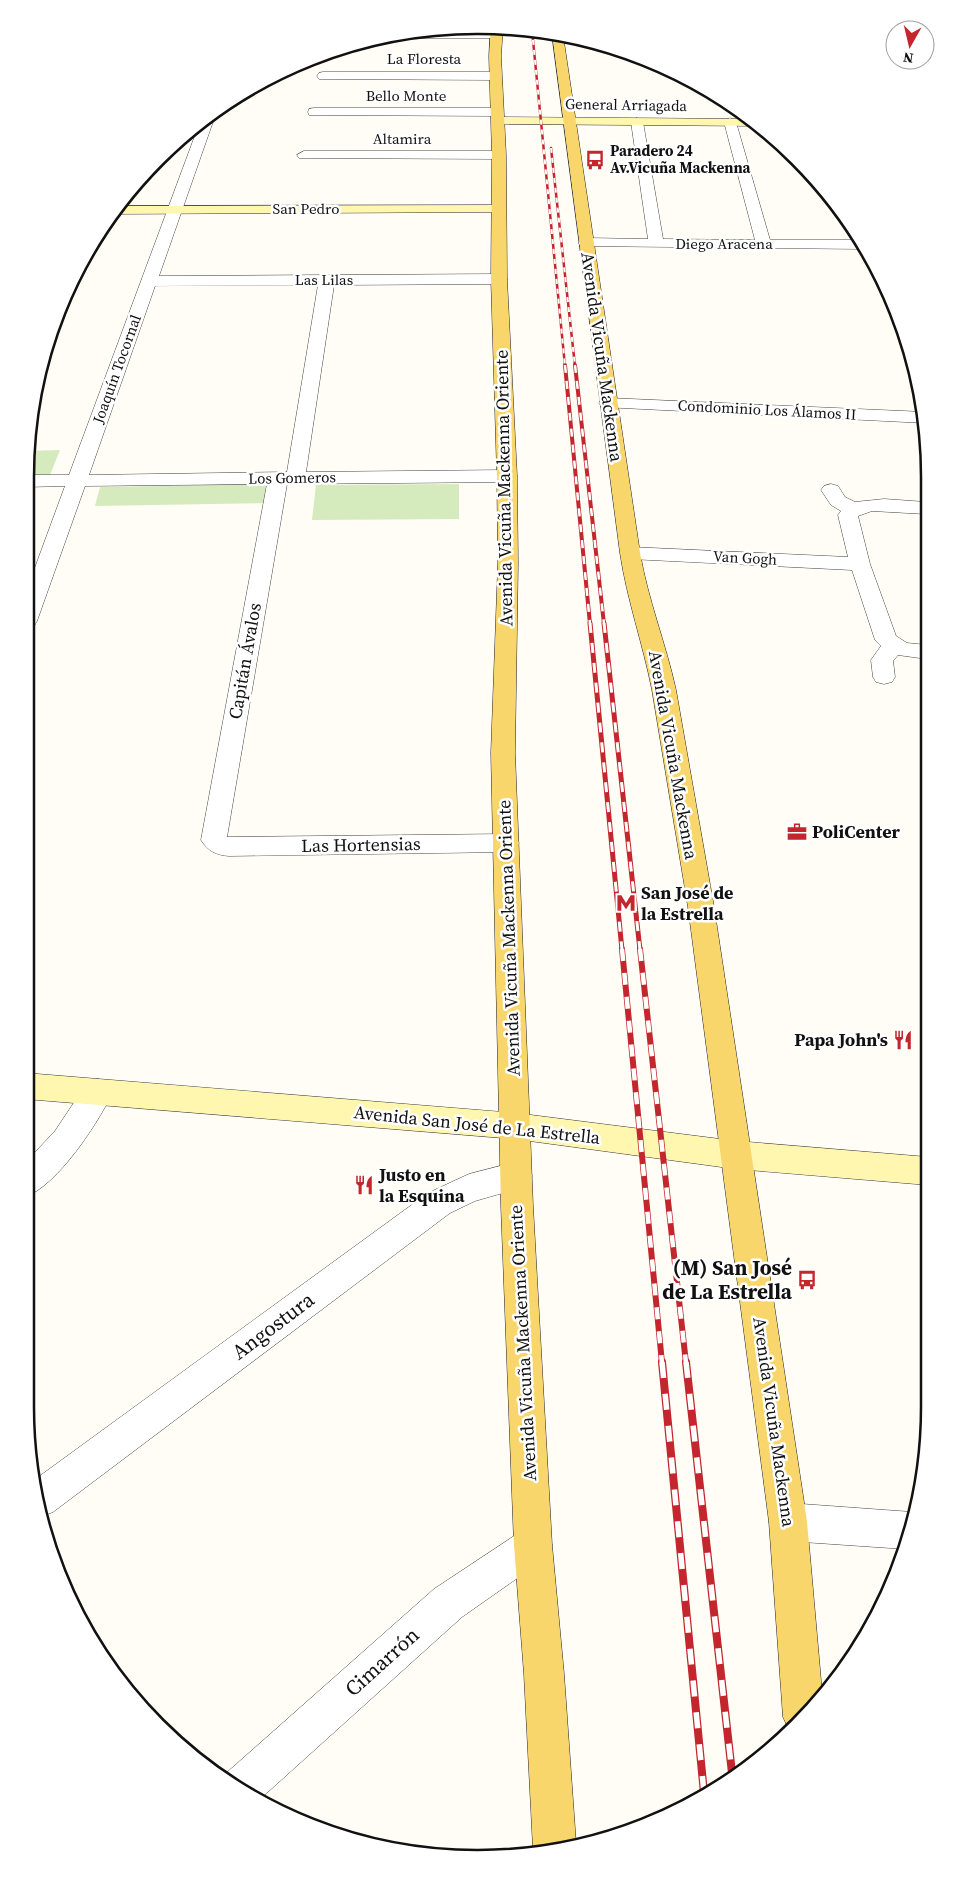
<svg xmlns="http://www.w3.org/2000/svg" width="955" height="1884" viewBox="0 0 955 1884" font-family="'Source Serif 4',serif">
<style>
.green{fill:#d5ebbd}
.lines{fill:none;stroke-linecap:round;stroke-linejoin:round}
.street-casing{stroke:#444;stroke-width:1}
.secondary-casing{stroke:#333;stroke-width:1}
.primary-casing{stroke:#222;stroke-width:1}
.street{fill:#fff;fill-rule:evenodd}
.secondary{fill:#fff6b0;fill-rule:evenodd}
.primary{fill:#f9d66b;fill-rule:evenodd}
.rail-far4-casing{stroke:#c4262e;stroke-width:2.5}
.rail-far3-casing{stroke:#c4262e;stroke-width:4}
.rail-far2-casing{stroke:#c4262e;stroke-width:5}
.rail-far1-casing{stroke:#c4262e;stroke-width:6}
.rail-casing{stroke:#c4262e;stroke-width:8}
.rail-far4{stroke:#fff;stroke-width:2;stroke-dasharray:5;stroke-linecap:butt}
.rail-far3{stroke:#fff;stroke-width:2.5;stroke-dasharray:8;stroke-linecap:butt}
.rail-far2{stroke:#fff;stroke-width:3;stroke-dasharray:10;stroke-linecap:butt}
.rail-far1{stroke:#fff;stroke-width:4.5;stroke-dasharray:12;stroke-linecap:butt}
.rail{stroke:#fff;stroke-width:5.5;stroke-dasharray:16;stroke-linecap:butt}
.labels{text-anchor:middle;stroke-width:5;stroke-linejoin:round;paint-order:stroke}
.far-street-label{font-size:15px;fill:#111;stroke:#fff}
.far-poi-label{font-size:15px;font-weight:bold;fill:#111;stroke:#fff;text-anchor:start}
.street-label{font-size:18px;fill:#111;stroke:#fff}
.poi-label{font-size:18px;font-weight:bold;fill:#111;stroke:#fff;text-anchor:start}
.near-poi-label{font-size:21px;font-weight:bold;fill:#111;stroke:#fff;text-anchor:end}
.near-street-label{font-size:21px;fill:#111;stroke:#fff}
.rim{fill:none;stroke:#111;stroke-width:2.5}
</style>
<rect width="100%" height="100%" fill="#fffdf5"/>
<g class="green">
<polygon points="60,450 50,475 26,475 26,451"/>
<polygon points="266,484 264,503 95,506 100,487"/>
<polygon points="459,484 459,519 312,520 316,485"/>
</g>
<g class="lines">
<defs>
<g id="street">
<polygon points="407,32 496,32 502,35 496,38 390,38 385,37"/>
<polygon points="323,72 496,72 502,76 496,80 319,79 317,76 319,73"/>
<polygon points="314,108 498,108 504,112 498,116 309,115 308,112 309,109"/>
<path d="M213,113l2,3 -56,160 340,-2 6,2 2,3 -2,3 -6,2 -165,1 -28,187 201,-2 7,2 3,4 -3,4 -7,2 -220,2 -60,353 279,-3 9,2 4,7 -4,7 -9,2 -277,4c-13,-1 -21,-5 -28,-16l66,-356 -182,2 -48,135 -3,5 -8,2v-36l39,-106 -39,1v-12h43l131,-353zM318,285l-31,187 -198,3 66,-189z"/>
<polygon points="637,118 643,122 663,239 755,240 724,122 730,118 736,122 770,240 859,240 864,249 581,246 578,243 581,240 586,238 648,239 631,122"/>
<polygon points="304,151 499,151 506,155 499,159 299,158 297,155"/>
<polygon points="608,398 925,412 926,423 602,407 599,403 602,399"/>
<polygon points="831,484 838,486 845,497 855,502 884,499 926,502 926,514 872,511 858,516 870,564 896,636 907,643 927,645 927,659 898,655 893,661 895,677 892,682 884,684 876,682 873,677 871,660 881,646 875,640 852,570 630,559 623,557 620,553 623,549 630,547 848,557 838,515 841,511 831,505 821,490 824,486"/>
<path d="M98,1079l11,4 4,9c-15,31 -55,93 -88,105v-34l30,-32 32,-48z"/>
<polygon points="516,1162 527,1166 532,1176 527,1186 475,1201 450,1213 53,1512 43,1516 37,1478 428,1193 469,1174"/>
<polygon points="788,1503 912,1512 916,1514 905,1549 788,1541 775,1535 769,1522 775,1509"/>
<polygon points="533,1526 546,1532 552,1545 546,1558 462,1617 259,1800 222,1779 224,1775 434,1589 520,1532"/>
</g>
<g id="secondary">
<polygon points="498,117 749,119 759,126 493,124 492,121 493,118"/>
<polygon points="498,205 503,206 505,209 503,212 111,214 116,206"/>
<polygon points="25,1073 515,1113 736,1141 928,1157 928,1185 736,1169 515,1139 25,1099"/>
</g>
<g id="primary">
<polygon points="491,26 503,26 501,56 506,155 507,279 517,476 518,563 515,753 533,1206 552,1545 564,1674 576,1843 536,1855 533,1849 524,1674 514,1545 501,1206 491,753 498,563 497,476 491,279 492,155 489,56"/>
<path d="M552,33l11,2 77,518c8,47 26,91 36,137l38,217 93,615 15,170 -24,34 -8,6 -7,-15 -14,-195 -81,-615 -36,-217c-9,-46 -25,-90 -32,-137z"/>
</g>
</defs>
<use href="#street" class="street-casing"/>
<use href="#secondary" class="secondary-casing"/>
<use href="#primary" class="primary-casing"/>
<use href="#street" class="street"/>
<use href="#secondary" class="secondary"/>
<use href="#primary" class="primary"/>
<defs>
<g id="rail-far4">
<polyline points="532,30 565,366"/>
<polyline points="551,148 575,366"/>
</g>
<g id="rail-far3">
<polyline points="565,365 590,624"/>
<polyline points="575,365 604,624"/>
</g>
<g id="rail-far2">
<polyline points="590,623 622,950"/>
<polyline points="604,623 640,950"/>
</g>
<g id="rail-far1">
<polyline points="622,949 662,1363"/>
<polyline points="640,949 686,1363"/>
</g>
<g id="rail">
<polyline points="662,1362 704,1793"/>
<polyline points="686,1362 732,1773"/>
</g>
</defs>
<use href="#rail-far4" class="rail-far4-casing"/>
<use href="#rail-far3" class="rail-far3-casing"/>
<use href="#rail-far2" class="rail-far2-casing"/>
<use href="#rail-far1" class="rail-far1-casing"/>
<use href="#rail" class="rail-casing"/>
<use href="#rail-far4" class="rail-far4"/>
<use href="#rail-far3" class="rail-far3"/>
<use href="#rail-far2" class="rail-far2"/>
<use href="#rail-far1" class="rail-far1"/>
<use href="#rail" class="rail"/>
</g>
<defs>
<symbol id="bus-bare" viewBox="-9 -9 18 18"><path d="M-5-6H5V4H4V6H2V4H-2V6H-4V4H-5ZM-3.5-4V0h7V-4ZM-3.5 1.2v1.5H-2V1.2ZM2 1.2v1.5H3.5V1.2Z" fill="#c4262e" stroke="#fff" stroke-width="2.5" paint-order="stroke"/></symbol>
<symbol id="office-bare" viewBox="-9 -9 18 18"><path d="M-6-3h4V-5.5h4V-3h4V5H-6ZM-1-4.5V-3h2v-1.5ZM-6 0V1H6V0Z" fill="#c4262e" stroke="#fff" stroke-width="2.5" paint-order="stroke"/></symbol>
<symbol id="metro-bare" viewBox="-9 -9 18 18"><path d="M-5.5 5V-5H-3L0 0L3-5H5.5V5H3V-.5L0 4L-3-.5V5Z" fill="#c4262e" stroke="#fff" stroke-width="2.5" paint-order="stroke"/></symbol>
<symbol id="restaurant-bare" viewBox="-9 -9 18 18"><path d="M-5-6h1v4h1v-4h1v4h1v-4h1v5L-1.5 .5V6h-2V.5L-5-1ZM5-6V6H3V1.5H1.5Q1.5-4 5-6Z" fill="#c4262e" stroke="#fff" stroke-width="2.5" paint-order="stroke"/></symbol>
</defs>
<g fill-rule="evenodd">
<use href="#bus-bare" x="581" y="146" width="28" height="28"/>
<use href="#office-bare" x="783" y="818" width="28" height="28"/>
<use href="#metro-bare" x="612" y="889" width="28" height="28"/>
<use href="#restaurant-bare" x="889" y="1026" width="28" height="28"/>
<use href="#restaurant-bare" x="350" y="1171" width="28" height="28"/>
<use href="#bus-bare" x="793" y="1266" width="28" height="28"/>
</g>
<g class="labels">
<g class="far-street-label">
<text x="424" y="64">La Floresta</text>
<text x="406" y="101">Bello Monte</text>
<text transform="translate(626 105) rotate(1)" y="5">General Arriagada</text>
<text x="402" y="144">Altamira</text>
<text x="306" y="214">San Pedro</text>
<text x="724" y="249">Diego Aracena</text>
<text x="324" y="285">Las Lilas</text>
<text transform="translate(117 369) rotate(-70)" y="5">Joaquín Tocornal</text>
<text transform="translate(767 410) rotate(3)" y="5">Condominio Los Álamos II</text>
<text transform="translate(292 478) rotate(-1)" y="5">Los Gomeros</text>
<text transform="translate(745 558) rotate(3)" y="5">Van Gogh</text>
</g>
<g class="far-poi-label">
<text x="610" y="156">Paradero 24<tspan x="610" dy="17">Av.Vicuña Mackenna</tspan></text>
</g>
<g class="street-label">
<text transform="translate(602 357) rotate(82)" y="6">Avenida Vicuña Mackenna</text>
<text transform="translate(504 488) rotate(-91)" y="6">Avenida Vicuña Mackenna Oriente</text>
<text transform="translate(245 661) rotate(-80)" y="6">Capitán Ávalos</text>
<text transform="translate(673 755) rotate(80)" y="6">Avenida Vicuña Mackenna</text>
<text transform="translate(361 845) rotate(-1)" y="6">Las Hortensias</text>
<text transform="translate(509 938) rotate(-92)" y="6">Avenida Vicuña Mackenna Oriente</text>
<text transform="translate(477 1125) rotate(6)" y="6">Avenida San José de La Estrella</text>
<text transform="translate(523 1343) rotate(-93)" y="6">Avenida Vicuña Mackenna Oriente</text>
<text transform="translate(774 1422) rotate(82)" y="6">Avenida Vicuña Mackenna</text>
</g>
<g class="poi-label">
<text x="812" y="838">PoliCenter</text>
<text x="641" y="899">San José de<tspan x="641" dy="21">la Estrella</tspan></text>
<text x="888" y="1046" text-anchor="end">Papa John's</text>
<text x="379" y="1181">Justo en<tspan x="379" dy="21">la Esquina</tspan></text>
</g>
<g class="near-poi-label">
<text x="792" y="1275">(M) San José<tspan x="792" dy="24">de La Estrella</tspan></text>
</g>
<g class="near-street-label">
<text transform="translate(273 1326) rotate(-37)" y="7">Angostura</text>
<text transform="translate(382 1662) rotate(-42)" y="7">Cimarrón</text>
</g>
</g>
<path d="M0 0H955V1884H0ZM477 34H478A443 443 0 0 1 921 477V1407A443 443 0 0 1 478 1850H477A443 443 0 0 1 34 1407V477A443 443 0 0 1 477 34Z" fill="#fff" fill-rule="evenodd"/>
<path class="rim" d="M477 34H478A443 443 0 0 1 921 477V1407A443 443 0 0 1 478 1850H477A443 443 0 0 1 34 1407V477A443 443 0 0 1 477 34Z"/>
<g transform="translate(910 45) rotate(188)"><circle r="24" fill="#ffffff" stroke="#a0a0a0"/>
<path d="M0-4L9 19L0 12L-9 19Z" fill="#c4262e"/>
<text y="-8" font-size="14" font-weight="bold" text-anchor="middle" fill="#111111">N</text>
</g>
</svg>
